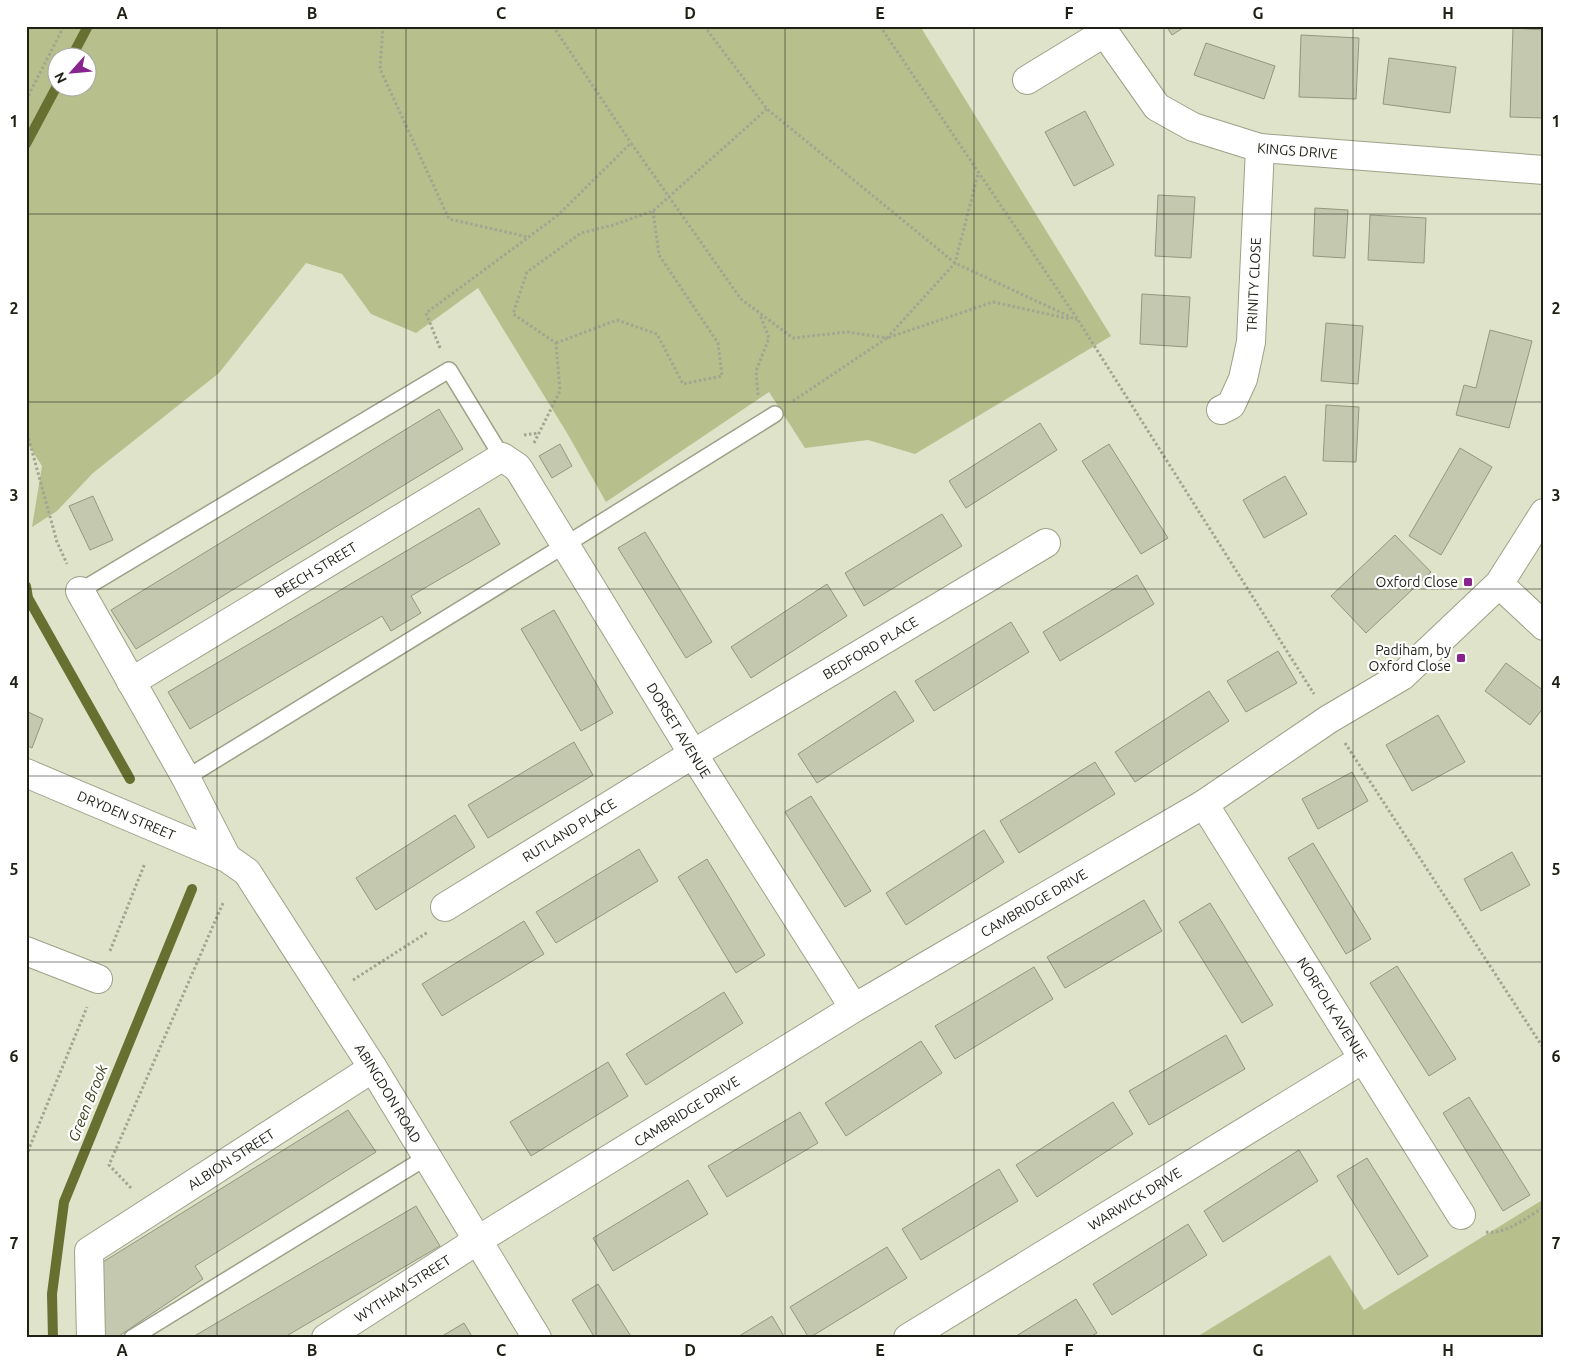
<svg xmlns="http://www.w3.org/2000/svg" width="1570" height="1364" viewBox="0 0 1570 1364" font-family="Ubuntu,sans-serif">
<style>
.green{fill:#b7bf8d;fill-rule:evenodd}
.lines{fill:none;stroke-linecap:round;stroke-linejoin:round}
.stream{stroke:#676f31;stroke-width:10}
.building{fill:#c4c8af;stroke:#92977e}
.service-casing{stroke:#9ca188;stroke-width:18}
.minor-casing{stroke:#9ca188;stroke-width:30}
.path{stroke:#a2a590;stroke-width:3;stroke-dasharray:2.5 2.5;stroke-linecap:butt}
.service{stroke:#fff;stroke-width:15}
.minor{stroke:#fff;stroke-width:28}
.grid{fill:none;stroke:#1f2117;stroke-width:1;stroke-opacity:0.55}
.poi-dot{fill:#87248d;stroke:#fff;stroke-width:2}
.labels{text-anchor:middle;stroke-width:4.5;stroke-linejoin:round;paint-order:stroke}
.street-label{font-size:14px;fill:#1f2117;stroke:#fff}
.poi-label{font-size:14px;fill:#1f2117;stroke:#fff;text-anchor:end}
.water-label{font-size:15px;font-style:italic;fill:#3b3f1b;stroke:#fff}
.neatline{fill:none;stroke:#1f2117;stroke-width:2}
.grid-label{font-size:16px;text-anchor:middle;font-weight:bold;fill:#1f2117}
</style>
<rect width="100%" height="100%" fill="#dfe3c9"/>
<g class="green">
<path d="M26,26h894l191,310 -196,118 -47,-14 -63,8 -36,-56 -163,110 -39,-69 -89,-145 -62,45 -45,-19 -29,-40 -36,-11 -87,110 -126,100 -36,38 -25,16 10,-61 -16,-25zM58,58h30v30h-30z"/>
<polygon points="1544,1199 1544,1338 1195,1338 1330,1255 1364,1310"/>
</g>
<g class="lines">
<g class="stream">
<polyline points="71,58 88,26"/>
<polyline points="26,144 58,84"/>
<polyline points="26,586 28,598 130,779"/>
<polyline points="53,1338 52,1294 64,1202 192,889"/>
</g>
</g>
<g class="building">
<polygon points="1166,26 1186,26 1172,35"/>
<polygon points="1513,28 1544,30 1544,118 1510,117"/>
<polygon points="1301,35 1359,38 1356,99 1299,97"/>
<polygon points="1206,43 1275,66 1264,99 1194,75"/>
<polygon points="1389,58 1456,67 1450,113 1383,104"/>
<polygon points="1085,111 1114,165 1074,186 1045,132"/>
<polygon points="1158,195 1195,197 1191,258 1155,256"/>
<polygon points="1315,208 1348,210 1345,258 1313,256"/>
<polygon points="1370,215 1426,218 1424,263 1368,260"/>
<polygon points="1142,294 1190,297 1187,347 1140,344"/>
<polygon points="1326,323 1363,326 1358,384 1321,381"/>
<polygon points="1490,330 1532,341 1509,428 1456,415 1464,385 1476,388"/>
<polygon points="1326,405 1359,407 1356,462 1323,461"/>
<polygon points="439,409 463,449 136,649 111,610"/>
<polygon points="1040,423 1057,450 966,508 949,481"/>
<polygon points="560,444 572,466 552,478 539,456"/>
<polygon points="1109,444 1168,538 1141,554 1082,461"/>
<polygon points="1460,448 1492,467 1441,555 1409,536"/>
<polygon points="1285,476 1307,514 1264,538 1243,500"/>
<polygon points="93,496 113,540 90,550 69,506"/>
<polygon points="479,508 500,544 411,596 421,613 391,631 382,616 190,729 168,692"/>
<polygon points="942,514 962,546 864,606 845,573"/>
<polygon points="645,532 712,642 686,658 618,548"/>
<polygon points="1395,535 1431,572 1366,633 1331,596"/>
<polygon points="1137,575 1154,604 1060,661 1043,632"/>
<polygon points="827,584 847,616 751,678 731,647"/>
<polygon points="554,610 613,713 581,731 521,629"/>
<polygon points="1011,622 1029,652 934,711 915,681"/>
<polygon points="1278,651 1297,683 1246,712 1227,681"/>
<polygon points="1506,663 1544,691 1544,707 1530,725 1485,691"/>
<polygon points="895,691 914,721 817,783 798,754"/>
<polygon points="1209,691 1229,721 1135,782 1115,752"/>
<polygon points="26,711 43,719 32,748 26,745"/>
<polygon points="1438,715 1465,762 1412,791 1386,745"/>
<polygon points="574,742 593,775 488,838 468,805"/>
<polygon points="1095,762 1115,794 1019,853 1000,821"/>
<polygon points="1352,772 1368,801 1318,829 1302,799"/>
<polygon points="811,796 871,891 845,907 785,812"/>
<polygon points="455,815 475,847 376,910 356,878"/>
<polygon points="984,830 1004,862 906,925 886,893"/>
<polygon points="1313,843 1371,939 1346,954 1288,858"/>
<polygon points="639,849 658,881 556,943 536,912"/>
<polygon points="1512,852 1530,885 1481,911 1464,879"/>
<polygon points="707,859 765,955 736,973 678,877"/>
<polygon points="1144,900 1162,931 1065,988 1047,957"/>
<polygon points="1210,903 1273,1005 1242,1023 1179,922"/>
<polygon points="524,921 544,954 442,1016 422,984"/>
<polygon points="1397,966 1456,1059 1429,1076 1370,983"/>
<polygon points="1034,967 1053,999 955,1059 935,1026"/>
<polygon points="724,992 743,1023 646,1085 626,1054"/>
<polygon points="1226,1035 1245,1069 1149,1125 1129,1091"/>
<polygon points="921,1041 942,1073 846,1136 825,1103"/>
<polygon points="608,1062 628,1096 531,1156 510,1122"/>
<polygon points="1469,1097 1530,1195 1503,1211 1443,1113"/>
<polygon points="1113,1102 1133,1134 1037,1197 1016,1165"/>
<polygon points="348,1110 376,1152 195,1266 203,1279 116,1338 102,1338 98,1265"/>
<polygon points="800,1112 818,1143 727,1197 708,1166"/>
<polygon points="1299,1150 1318,1181 1223,1242 1204,1211"/>
<polygon points="1367,1158 1428,1256 1398,1275 1337,1176"/>
<polygon points="999,1169 1018,1201 921,1260 902,1229"/>
<polygon points="688,1180 708,1214 613,1271 593,1238"/>
<polygon points="416,1206 440,1246 283,1338 191,1338"/>
<polygon points="1188,1224 1207,1255 1112,1315 1093,1284"/>
<polygon points="887,1247 907,1278 809,1338 790,1307"/>
<polygon points="598,1284 632,1338 595,1338 572,1300"/>
<polygon points="1076,1299 1097,1333 1088,1338 1013,1338"/>
<polygon points="772,1316 785,1338 736,1338"/>
<polygon points="464,1323 473,1338 439,1338"/>
</g>
<g class="lines">
<defs>
<g id="service">
<polyline points="80,591 449,370 502,457"/>
<polyline points="186,778 565,545 775,414"/>
<polyline points="132,1338 427,1157"/>
</g>
<g id="minor">
<path id="s1" d="M1100,26l57,81 36,20 67,21 284,22"/>
<polyline points="1027,80 1104,33"/>
<path id="s2" d="M1221,410l10,-5 12,-26 8,-37 9,-194"/>
<polyline points="1499,584 1544,626"/>
<polyline points="80,591 186,778 227,858"/>
<path id="s3" d="M131,682l371,-225 15,10 3,4 173,283 161,254"/>
<path id="s4" d="M26,773l201,85 20,14 126,196 164,270"/>
<path id="s5" d="M1204,804l257,411"/>
<path id="s6" d="M445,907l248,-153 353,-211"/>
<polyline points="26,951 98,979"/>
<path id="s7" d="M91,1338l-2,-87 284,-183"/>
<path id="s8" d="M326,1338l152,-98 376,-232 350,-204 125,-85 73,-43 97,-92 45,-71"/>
<path id="s9" d="M908,1338l455,-279"/>
</g>
</defs>
<use href="#service" class="service-casing"/>
<use href="#minor" class="minor-casing"/>
<g class="path">
<polyline points="383,26 380,69 449,219 528,237"/>
<polyline points="553,26 631,143"/>
<polyline points="704,26 767,109 955,263 1077,320"/>
<polyline points="880,26 1078,320 1314,694"/>
<polyline points="26,100 64,26"/>
<polyline points="556,343 617,320 657,334 683,384 722,376 718,343 659,255 653,211"/>
<polyline points="440,348 426,313 557,216 631,143 741,299 793,338 847,332 887,338 955,263 978,174"/>
<polyline points="758,395 756,371 769,338 760,315"/>
<polyline points="793,401 887,338 993,302 1070,319"/>
<polyline points="26,429 57,542 67,564"/>
<polyline points="524,435 539,433"/>
<polyline points="534,443 560,391 556,343 513,314 527,272 581,233 613,225 653,211 767,109"/>
<polyline points="1345,743 1544,1049"/>
<polyline points="110,951 145,863"/>
<polyline points="353,980 428,932"/>
<polyline points="26,1156 87,1007"/>
<polyline points="131,1188 109,1165 223,903"/>
<path d="M1486,1232c19,3 42,-15 58,-25"/>
</g>
<use href="#service" class="service"/>
<use href="#minor" class="minor"/>
</g>
<path class="grid" d="M217,26v1312M406,26v1312M596,26v1312M785,26v1312M974,26v1312M1164,26v1312M1353,26v1312M26,214h1518M26,402h1518M26,589h1518M26,776h1518M26,962h1518M26,1150h1518"/>
<g class="poi-dot">
<rect x="1463" y="577" width="10" height="10" rx="2.5"/>
<rect x="1456" y="653" width="10" height="10" rx="2.5"/>
</g>
<g class="labels">
<g class="street-label">
<text dy="5" stroke="none"><textPath href="#s1" startOffset="248">KINGS DRIVE</textPath></text>
<text dy="5" stroke="none"><textPath href="#s2" startOffset="135">TRINITY CLOSE</textPath></text>
<text dy="5" stroke="none"><textPath href="#s3" startOffset="216">BEECH STREET</textPath></text>
<text dy="5" stroke="none"><textPath href="#s6" startOffset="498">BEDFORD PLACE</textPath></text>
<text dy="5" stroke="none"><textPath href="#s3" startOffset="761">DORSET AVENUE</textPath></text>
<text dy="5" stroke="none"><textPath href="#s4" startOffset="109">DRYDEN STREET</textPath></text>
<text dy="5" stroke="none"><textPath href="#s6" startOffset="146">RUTLAND PLACE</textPath></text>
<text dy="5" stroke="none"><textPath href="#s8" startOffset="831">CAMBRIDGE DRIVE</textPath></text>
<text dy="5" stroke="none"><textPath href="#s5" startOffset="242">NORFOLK AVENUE</textPath></text>
<text dy="5" stroke="none"><textPath href="#s4" startOffset="505">ABINGDON ROAD</textPath></text>
<text dy="5" stroke="none"><textPath href="#s8" startOffset="426">CAMBRIDGE DRIVE</textPath></text>
<text dy="5" stroke="none"><textPath href="#s7" startOffset="256">ALBION STREET</textPath></text>
<text dy="5" stroke="none"><textPath href="#s9" startOffset="266">WARWICK DRIVE</textPath></text>
<text dy="5" stroke="none"><textPath href="#s8" startOffset="91">WYTHAM STREET</textPath></text>
</g>
<g class="poi-label">
<text x="1458" y="587">Oxford Close</text>
<text x="1451" y="655">Padiham, by<tspan x="1451" dy="16">Oxford Close</tspan></text>
</g>
<g class="water-label">
<text transform="translate(88 1103) rotate(-68)" y="5">Green Brook</text>
</g>
</g>
<rect width="1570" height="1364" fill="none" stroke="#ffffff" stroke-width="55"/>
<g transform="translate(72 72) rotate(243)"><circle r="24" fill="#ffffff" stroke="#a5a6a2"/>
<path d="M0-4L9 19L0 12L-9 19Z" fill="#87248d"/>
<text y="-8" font-size="14" font-weight="bold" text-anchor="middle" fill="#1f2117">N</text>
</g>
<rect x="28" y="28" width="1514" height="1308" class="neatline"/>
<g class="grid-label">
<text x="122" y="19">A</text>
<text x="312" y="19">B</text>
<text x="501" y="19">C</text>
<text x="690" y="19">D</text>
<text x="880" y="19">E</text>
<text x="1069" y="19">F</text>
<text x="1258" y="19">G</text>
<text x="1448" y="19">H</text>
<text x="14" y="127">1</text>
<text x="1556" y="127">1</text>
<text x="14" y="314">2</text>
<text x="1556" y="314">2</text>
<text x="14" y="501">3</text>
<text x="1556" y="501">3</text>
<text x="14" y="688">4</text>
<text x="1556" y="688">4</text>
<text x="14" y="875">5</text>
<text x="1556" y="875">5</text>
<text x="14" y="1062">6</text>
<text x="1556" y="1062">6</text>
<text x="14" y="1249">7</text>
<text x="1556" y="1249">7</text>
<text x="122" y="1356">A</text>
<text x="312" y="1356">B</text>
<text x="501" y="1356">C</text>
<text x="690" y="1356">D</text>
<text x="880" y="1356">E</text>
<text x="1069" y="1356">F</text>
<text x="1258" y="1356">G</text>
<text x="1448" y="1356">H</text>
</g>
</svg>
